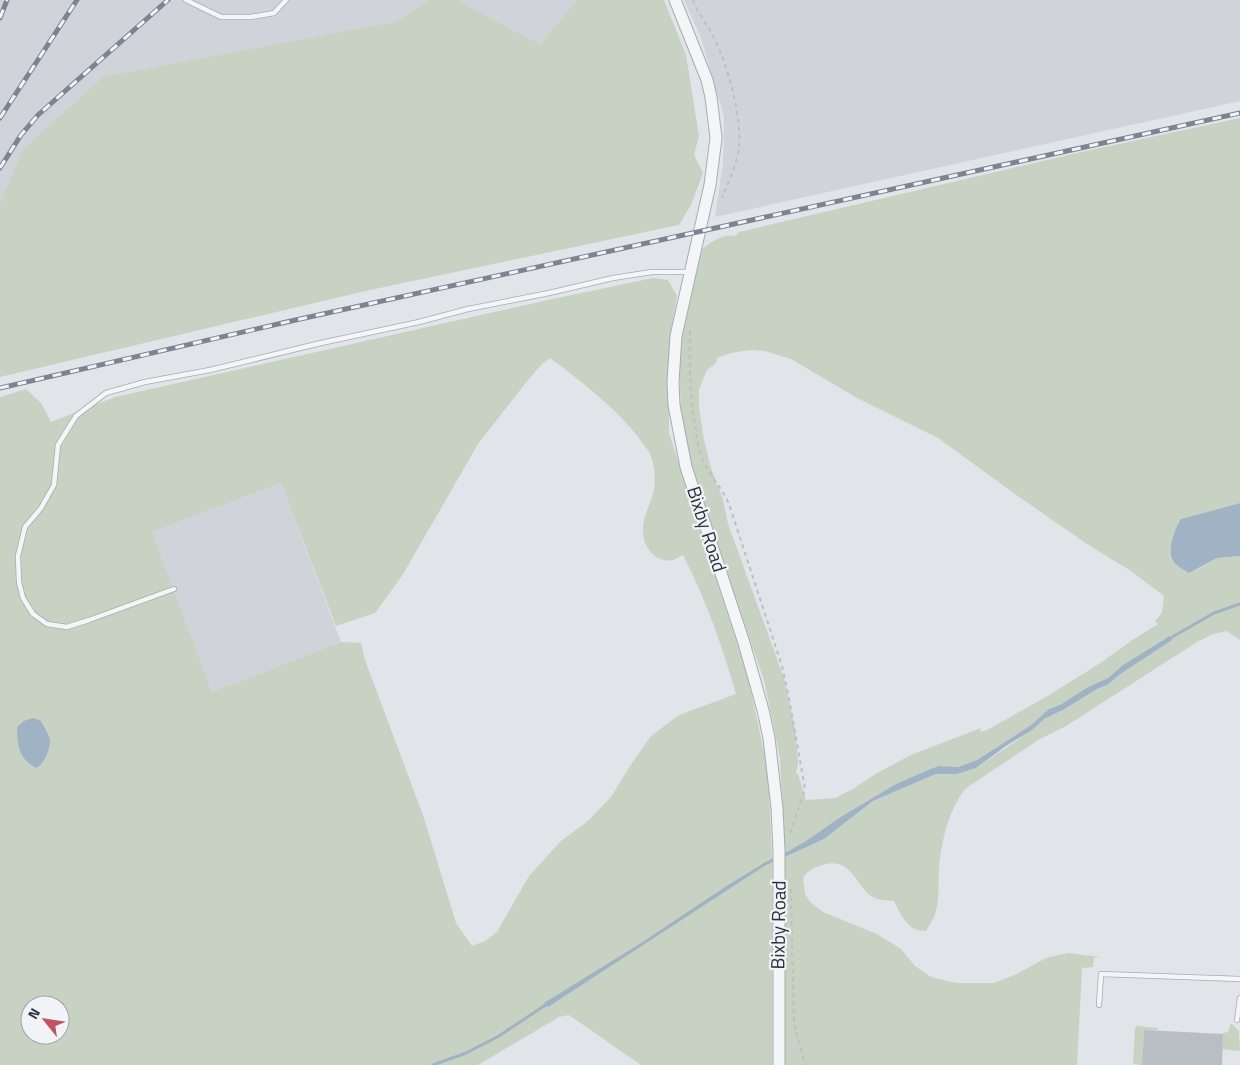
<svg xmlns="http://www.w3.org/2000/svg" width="1240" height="1065" viewBox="0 0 1240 1065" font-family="'Titillium Web',sans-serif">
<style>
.built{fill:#d0d4da}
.green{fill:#c7d2c3;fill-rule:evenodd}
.water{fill:#a0b3c5}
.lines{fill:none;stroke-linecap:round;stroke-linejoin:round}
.stream{stroke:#a0b3c5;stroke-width:3}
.building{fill:#b9bec5}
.service-casing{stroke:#a7abb3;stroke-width:6}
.tertiary-casing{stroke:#a7abb3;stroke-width:13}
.path{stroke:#bcbfc3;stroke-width:2;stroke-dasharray:4 4;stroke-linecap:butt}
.service{stroke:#f4f5f7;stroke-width:4.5}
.tertiary{stroke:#f4f5f7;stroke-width:11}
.rail-casing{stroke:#7c8491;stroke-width:5}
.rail{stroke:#f1f3f6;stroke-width:3;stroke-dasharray:9;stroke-linecap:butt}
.labels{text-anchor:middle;stroke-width:4.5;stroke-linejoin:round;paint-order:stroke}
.street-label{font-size:19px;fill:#2b333f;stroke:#f1f3f6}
</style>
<rect width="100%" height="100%" fill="#e1e4e9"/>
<g class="built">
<polygon points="0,0 428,0 395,22 22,150 0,203"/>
<polygon points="457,0 577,0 540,44"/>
<polygon points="684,0 1240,0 1240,101 715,217 723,163 724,117 701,38"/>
<polygon points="281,483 341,642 212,692 152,532"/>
</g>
<g class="green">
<polygon points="428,0 457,0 540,44 577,0 664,0 686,55 699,136 694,155 703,173 691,205 679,225 370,290 0,377 0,203 22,150 103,77 395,22"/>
<path d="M1240,118v385l-59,16c-5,12 -17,33 -7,44 3,3 7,5 11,8l11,-1 21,-12 23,-2v84l-13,-9 -14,3 -16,8 -131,84 -26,13 -75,50c-17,23 -24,53 -26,81 -1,15 1,33 -5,47 -2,5 -6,9 -8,14 -18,1 -25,-16 -32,-30 -7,-1 -16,0 -23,-5 -17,-14 -21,-40 -49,-31 -9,3 -14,5 -19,13l2,16 5,8 13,10 54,22 24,15 14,17 16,11 25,6h38l23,-9 29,-16 22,-5 32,4 -6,1 -1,9 -11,1 -5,97h-293l1,-208 39,-18 49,-38 63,-27h21l19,-6 43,-29 25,-20 19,-9 34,-21 10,-4 15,-12 41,-28 5,-9 -45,29 -15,13 -20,9 -28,18 -11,4 -18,16 -54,35 -19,7 -19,-1 -9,3 -34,15 -54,32 -36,25 -21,12 -5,-95 -16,-78 -47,-135 -21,-66 -10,-35 -5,-32 -2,-56 6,-36 16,-70c8,-7 23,-17 34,-14l4,-4 338,-79zM752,350l13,1 26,8 66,39 81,40 77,56 72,50 44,27 33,25 -2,17 -7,8 3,3 -27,17 -32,23 -53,33 -59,33 -7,2 1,-4 -70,27 -34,18 -24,16 -18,9 -29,2 -8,-26 -2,-1 2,-10 -3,-34 -11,-51 -56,-154 -5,-24 -12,-32 -7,-28 -5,-33v-18l8,-19 9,-7 1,-5c12,-5 22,-7 35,-8z"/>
<path d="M653,278l15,2 9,16 -8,45v92l79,244 20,94 4,86v208h-131l-72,-50 -10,2 -81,48h-478v-668l26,-8 15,14 10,19 64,-25 438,-98zM550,358c35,26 75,57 99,94 5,9 7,27 5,37 -2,13 -11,26 -11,40 -1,17 12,35 30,31 3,-1 7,-4 10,-5 23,44 39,91 53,139l-57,21 -28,21 -21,30 -19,31 -23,24 -27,20 -32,35 -32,56 -12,9 -13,5 -16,-23 -32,-105 -59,-158 -4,-17 -20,-1 -129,50 -60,-160 129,-49 55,143 39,-13 27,-37 76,-132 50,-64 14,-16zM30,1005h30v30h-30z"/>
<polygon points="1231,1023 1239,1031 1240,1051 1222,1049 1223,1033 1228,1032"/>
<polygon points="1137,1026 1158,1028 1158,1030 1144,1030 1142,1065 1133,1064 1135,1028"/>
</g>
<g class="water">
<path d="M1240,503v53l-23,2 -28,15c-5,-3 -13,-7 -16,-12 -7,-9 2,-33 8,-42z"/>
<polygon points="1169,636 1172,640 1122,673 1107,685 1097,689 1063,710 1044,719 1032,730 1006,746 976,768 957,774 936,774 873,801 824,839 785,857 785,853 806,841 842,816 896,784 930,769 939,766 958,767 977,760 1031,725 1049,709 1060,705 1088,687 1108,678 1123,665"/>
<path d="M33,718l8,3c3,6 8,13 9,19 0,10 -6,24 -14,28 -17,-9 -19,-22 -19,-41l7,-6z"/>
<polygon points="766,862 766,865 548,1007 544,1003 641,943 728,885"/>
</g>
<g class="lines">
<g class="stream">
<polyline points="1167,640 1214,613 1240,604"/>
<polyline points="763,865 777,858"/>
<polyline points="433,1065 466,1053 499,1036 547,1004"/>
</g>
</g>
<polygon class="building" points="1144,1030 1223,1034 1222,1065 1142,1065"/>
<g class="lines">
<defs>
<g id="service">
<polyline points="186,0 221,17 251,17 274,13 286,0"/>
<polyline points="174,589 89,620 67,627 47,624 33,614 23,598 19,582 18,556 25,527 41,508 54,485 58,445 76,416 106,393 145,382 210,370 321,343 419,322 468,309 549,293 613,278 652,272 689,272"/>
<polyline points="1099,1005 1101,974 1240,979"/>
<polyline points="1237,1020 1240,998"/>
</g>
<polyline id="tertiary" points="675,0 707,80 711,97 716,138 710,185 676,336 673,382 674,405 686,467 744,643 763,710 769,738 777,808 779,850 779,1065"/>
</defs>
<use href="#service" class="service-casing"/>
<use href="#tertiary" class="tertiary-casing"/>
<g class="path">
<path d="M693,0c5,14 16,26 22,40 13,26 27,78 24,108 -2,16 -11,35 -17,50"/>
<path d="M690,331c-1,33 0,67 6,100 1,10 3,21 7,30 7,15 19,27 26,43l53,162 7,32 16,91 -15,45"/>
<polyline points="791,889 794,1023 805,1065"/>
</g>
<use href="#service" class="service"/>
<use href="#tertiary" class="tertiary"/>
<defs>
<g id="rail">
<polyline points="0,18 7,0"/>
<polyline points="0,118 77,0"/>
<polyline points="0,168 21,135 38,115 168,0"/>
<polyline points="0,388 291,321 1240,113"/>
</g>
</defs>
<use href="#rail" class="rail-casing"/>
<use href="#rail" class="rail"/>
</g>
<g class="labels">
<g class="street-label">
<text transform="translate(707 529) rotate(72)" y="7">Bixby Road</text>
<text transform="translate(778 925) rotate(-89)" y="7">Bixby Road</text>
</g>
</g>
<g transform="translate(45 1020) rotate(300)"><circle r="24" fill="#f1f3f6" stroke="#a2a6ad"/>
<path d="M0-4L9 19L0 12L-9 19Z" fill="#c15365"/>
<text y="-8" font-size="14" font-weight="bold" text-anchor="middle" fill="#2b333f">N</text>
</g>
</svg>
